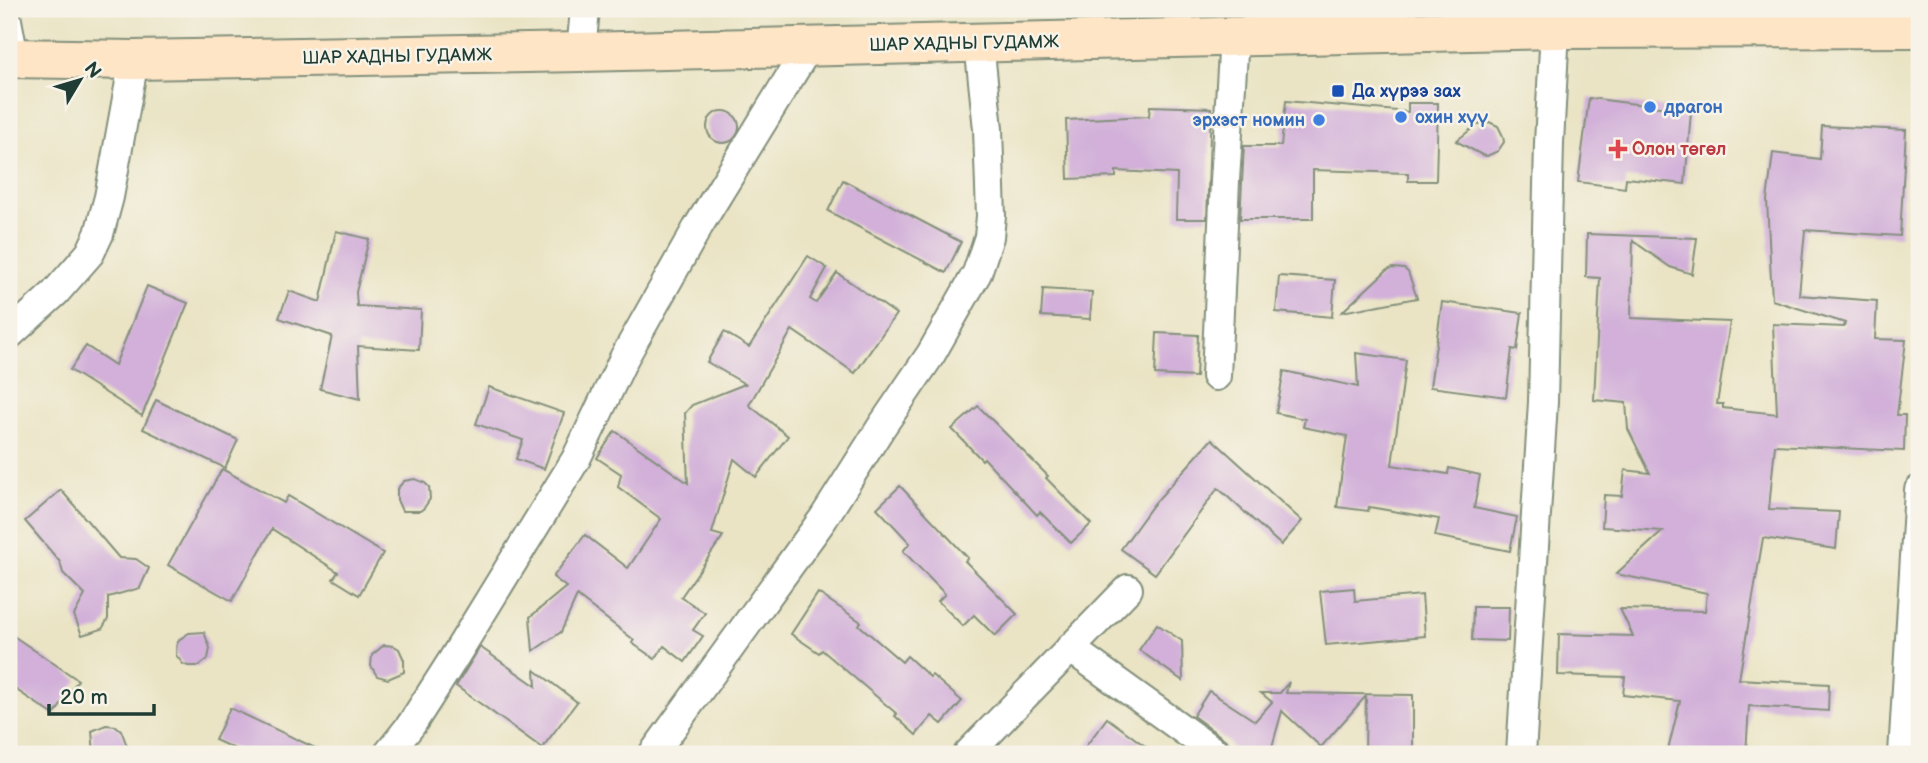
<svg xmlns="http://www.w3.org/2000/svg" width="1928" height="763" viewBox="0 0 1928 763" font-family="'Balsamiq Sans',sans-serif">
<style>
.building{fill:#d2b0d9}
.lines{fill:none;stroke-linecap:round;stroke-linejoin:round}
.service-casing{stroke:#84907c;stroke-width:18}
.minor-casing{stroke:#84907c;stroke-width:32}
.secondary-casing{stroke:#84907c;stroke-width:42}
.service{stroke:#fff;stroke-width:14}
.minor{stroke:#fff;stroke-width:28}
.secondary{stroke:#fde5c5;stroke-width:38}
.transit-dot{fill:#1a4fb4;stroke:#f7f3e8;stroke-width:2.5}
.shop-dot{fill:#3f7fe0;stroke:#f7f3e8;stroke-width:2.5}
.health-dot{fill:#e0444e;stroke:#f7f3e8;stroke-width:2.5}
.labels{text-anchor:middle;stroke-width:5;stroke-linejoin:round;paint-order:stroke}
.street-label{font-size:18px;fill:#1f3d34;stroke:#f7f3e8}
.transit-label{font-size:18px;font-weight:bold;fill:#164399;stroke:#f7f3e8;text-anchor:start}
.shop-label{font-size:18px;font-weight:bold;fill:#366cbe;stroke:#f7f3e8;text-anchor:start}
.health-label{font-size:18px;font-weight:bold;fill:#be3a42;stroke:#f7f3e8;text-anchor:start}
</style>
<rect width="100%" height="100%" fill="#f7f3e8"/>
<filter id="ink" filterUnits="userSpaceOnUse"><feTurbulence type="fractalNoise" baseFrequency=".0143" numOctaves="2"/><feDisplacementMap in="SourceGraphic" scale="14" xChannelSelector="R" yChannelSelector="G"/><feConvolveMatrix kernelMatrix="1 2 1 2 8 2 1 2 1" color-interpolation-filters="sRGB"/></filter>
<filter id="wash" filterUnits="userSpaceOnUse"><feTurbulence type="fractalNoise" baseFrequency=".00686" numOctaves="4" result="noise"/><feDisplacementMap in="SourceGraphic" scale="28" xChannelSelector="R" yChannelSelector="G"/><feGaussianBlur stdDeviation="1.57" result="paint"/><feColorMatrix in="noise" values="0 0 0 0 0 0 0 0 0 0 0 0 0 0 0 0 0 1.4 0 .05"/><feComposite in="paint" operator="in"/></filter>
<g filter="url(#wash)">
<rect width="100%" height="100%" fill="#eae4c5"/>
<g id="blocks">
<g class="building">
<polygon points="1589,98 1691,111 1685,184 1626,178 1625,188 1578,182"/>
<polygon points="1286,101 1408,112 1408,103 1438,103 1436,181 1408,181 1408,173 1313,170 1313,219 1240,219 1244,146 1281,146"/>
<polygon points="1150,106 1211,108 1207,219 1176,219 1177,174 1116,171 1116,177 1068,179 1066,120 1149,116"/>
<circle cx="723" cy="127" r="16"/>
<polygon points="1489,122 1498,126 1503,136 1504,142 1498,151 1487,156 1482,155 1456,141 1478,124"/>
<polygon points="1822,126 1906,130 1900,236 1805,230 1799,295 1877,301 1875,339 1906,340 1897,415 1905,415 1904,451 1775,445 1769,509 1839,512 1836,549 1763,538 1739,679 1829,684 1828,711 1749,706 1746,754 1667,754 1680,701 1623,695 1625,677 1558,675 1559,634 1633,636 1620,609 1705,611 1707,593 1616,574 1663,531 1602,527 1604,495 1622,496 1625,470 1650,473 1628,429 1626,403 1594,400 1600,278 1586,277 1587,234 1697,238 1692,274 1670,267 1633,241 1631,318 1730,322 1717,404 1723,404 1723,408 1777,414 1773,324 1844,327 1845,323 1772,300 1767,200 1773,153 1820,159"/>
<polygon points="843,180 961,242 946,273 828,211"/>
<polygon points="336,231 369,239 356,292 357,306 421,310 419,350 358,346 360,399 320,389 332,336 279,318 289,291 320,302"/>
<polygon points="808,256 827,268 810,299 816,303 837,273 896,314 855,373 792,330 749,405 788,436 756,477 734,459 712,533 723,536 681,597 705,613 693,630 703,636 685,662 664,646 655,659 632,643 634,640 577,596 561,632 533,651 530,617 566,587 553,577 585,535 628,568 661,519 618,487 621,474 597,458 615,431 688,483 685,413 692,405 745,384 707,362 724,332 749,347"/>
<polygon points="1393,268 1404,269 1408,272 1417,298 1342,312 1387,270"/>
<polygon points="1279,276 1335,280 1332,317 1276,312"/>
<polygon points="147,286 188,303 142,416 70,370 86,346 115,365"/>
<polygon points="1043,289 1092,292 1090,319 1041,316"/>
<polygon points="1442,302 1522,313 1517,350 1512,349 1506,397 1430,387"/>
<polygon points="1157,333 1198,335 1196,377 1155,375"/>
<polygon points="1356,353 1406,360 1392,465 1448,474 1449,468 1480,475 1474,508 1517,517 1510,551 1435,536 1439,519 1369,507 1368,511 1337,507 1347,436 1303,427 1305,419 1276,413 1284,371 1358,387"/>
<polygon points="489,387 564,413 544,469 516,459 523,440 476,424"/>
<polygon points="156,400 238,440 225,468 143,429"/>
<polygon points="978,406 1048,476 1046,478 1091,524 1071,543 1040,512 1037,515 984,458 982,460 952,429"/>
<polygon points="1212,439 1302,521 1281,545 1218,488 1155,574 1121,549 1153,505"/>
<polygon points="222,469 284,503 288,496 383,553 359,595 333,579 338,572 272,529 232,601 168,565"/>
<polygon points="415,479 425,483 429,487 430,499 424,508 420,511 402,511 397,500 397,489 404,481"/>
<polygon points="900,486 968,558 965,561 1017,614 995,636 974,615 963,626 938,601 945,594 903,551 910,543 877,508"/>
<polygon points="61,490 119,558 136,559 149,568 140,588 108,597 108,619 102,629 82,635 74,615 85,595 63,573 60,562 25,521"/>
<polygon points="1354,588 1355,601 1422,595 1425,636 1326,645 1320,591"/>
<polygon points="818,593 861,622 859,625 902,662 907,656 930,677 932,675 962,701 942,724 932,716 916,735 895,716 897,714 822,650 819,653 791,634"/>
<polygon points="1473,607 1509,607 1508,641 1472,640"/>
<polygon points="1157,624 1182,641 1183,681 1139,650"/>
<polygon points="204,632 210,648 208,659 199,666 188,666 183,664 176,655 177,644 180,639 189,633"/>
<polygon points="9,633 78,680 54,715 9,685"/>
<polygon points="384,645 394,646 399,649 404,660 404,672 388,679 377,676 371,666 372,655"/>
<polygon points="480,647 536,686 535,670 577,702 542,748 456,686"/>
<polygon points="1289,682 1286,693 1413,695 1413,754 1365,754 1366,696 1321,747 1282,711 1270,754 1233,754 1232,747 1227,741 1193,716 1209,691 1255,721 1272,702 1261,693 1280,693"/>
<polygon points="230,708 328,754 246,754 215,740"/>
<polygon points="1107,718 1156,754 1080,754"/>
<polygon points="106,725 116,726 121,730 130,754 94,754 92,731"/>
</g>
</g>
</g>
<g filter="url(#ink)">
<use href="#blocks" fill-opacity="0" stroke="#84907c" stroke-width="2"/>
<g class="lines">
<defs>
<polyline id="service" points="12,9 21,57"/>
<g id="minor">
<polyline points="581,52 585,9"/>
<polyline points="9,335 55,293 90,253 99,234 109,197 134,60"/>
<polyline points="1216,376 1225,181 1234,37"/>
<polyline points="1070,648 1217,754"/>
<polyline points="388,754 411,725 452,661 576,459 624,358 699,225 809,46"/>
<polyline points="653,754 823,519 882,426 931,354 977,273 989,237 991,216 988,129 979,43"/>
<polyline points="968,754 1128,589"/>
<polyline points="1521,754 1543,402 1549,143 1555,29"/>
<polyline points="1903,754 1919,490"/>
</g>
<polyline id="secondary" points="9,58 134,60 581,52 1555,29 1919,28"/>
</defs>
<use href="#service" class="service-casing"/>
<use href="#minor" class="minor-casing"/>
<use href="#secondary" class="secondary-casing"/>
<use href="#service" class="service"/>
<use href="#minor" class="minor"/>
<use href="#secondary" class="secondary"/>
</g>
</g>
<rect class="transit-dot" x="1331" y="84" width="14" height="14" rx="3.5"/>
<g class="shop-dot">
<circle cx="1650" cy="107" r="7"/>
<circle cx="1401" cy="117" r="7"/>
<circle cx="1319" cy="120" r="7"/>
</g>
<path class="health-dot" d="M1614.5 138.5h7v7h7v7h-7v7h-7v-7h-7v-7h7z"/>
<g class="labels">
<g class="street-label">
<text transform="translate(964 43) rotate(-1)" y="6">ШАР ХАДНЫ ГУДАМЖ</text>
<text transform="translate(397 56) rotate(-1)" y="6">ШАР ХАДНЫ ГУДАМЖ</text>
</g>
<g class="transit-label">
<text x="1352" y="97">Да хүрээ зах</text>
</g>
<g class="shop-label">
<text x="1664" y="113">драгон</text>
<text x="1415" y="123">охин хүү</text>
<text x="1305" y="126" text-anchor="end">эрхэст номин</text>
</g>
<g class="health-label">
<text x="1632" y="155">Олон төгөл</text>
</g>
</g>
<rect width="1928" height="763" fill="none" stroke="#f7f3e8" stroke-width="35"/>
<g transform="translate(80 80) rotate(52)" stroke="#f7f3e8" stroke-width="5" paint-order="stroke">
<path d="M0-5L12 26L0 18L-12 26Z" fill="#1f3d34"/>
<text y="-10" font-size="19" font-weight="bold" text-anchor="middle" fill="#1f3d34">N</text>
</g>
<path d="M49 704v10h105v-10" fill="none" stroke="#1f3d34" stroke-width="3.5"/>
<text x="60" y="704" font-size="21" fill="#1f3d34" stroke="#f7f3e8" stroke-width="5" paint-order="stroke">20 m</text>
</svg>
